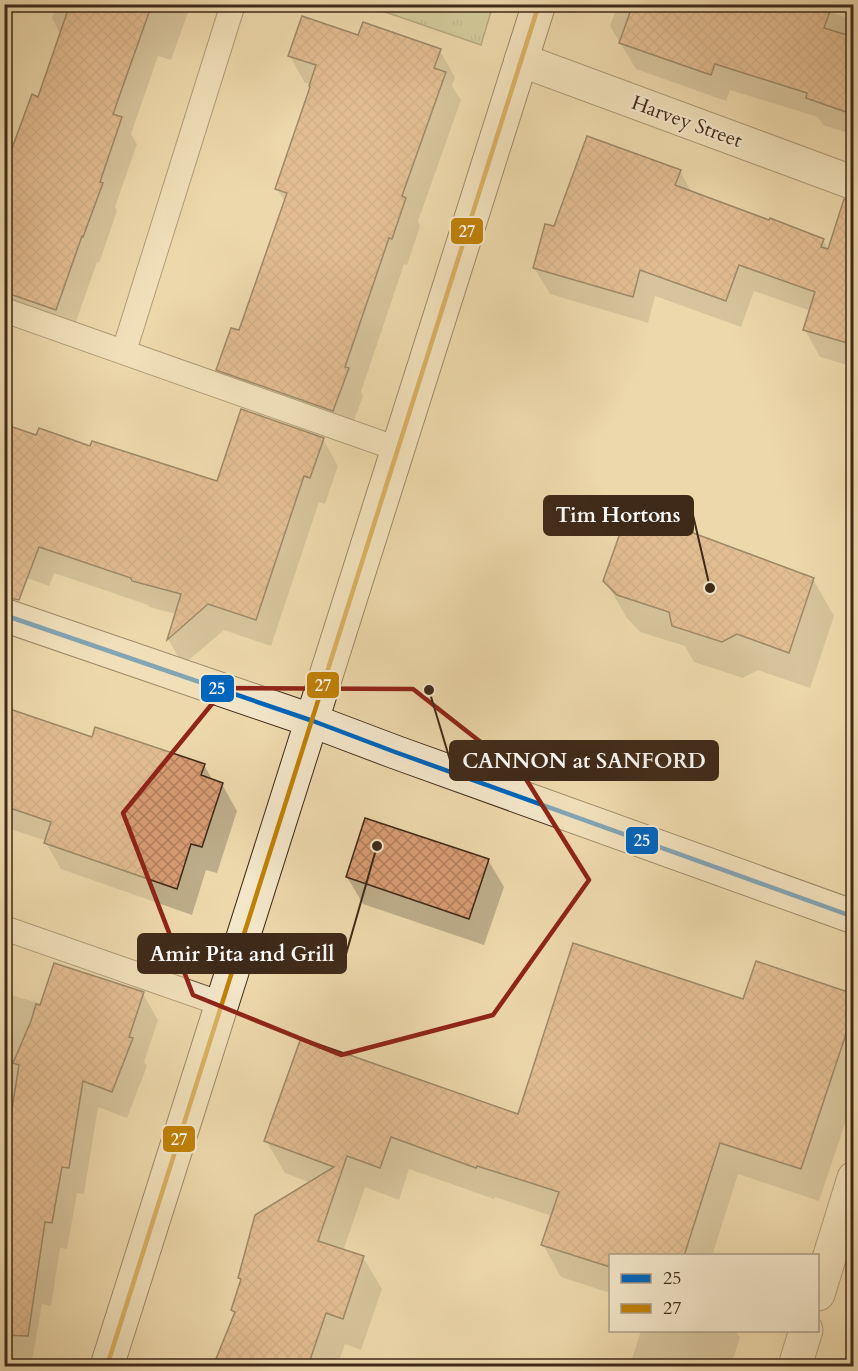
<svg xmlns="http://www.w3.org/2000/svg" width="858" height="1371" viewBox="0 0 858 1371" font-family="Cardo,serif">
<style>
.park{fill:url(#park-tufts);stroke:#7a7452;stroke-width:1.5}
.shadow{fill:#0003}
.building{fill:url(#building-cross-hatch);stroke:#3f2a19;stroke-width:1.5}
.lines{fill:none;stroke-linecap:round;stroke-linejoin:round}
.lane-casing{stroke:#6a563e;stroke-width:26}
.street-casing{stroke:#6a563e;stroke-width:35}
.secondary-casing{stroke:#3f2a19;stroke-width:35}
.lane{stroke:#f3e6c9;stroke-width:24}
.street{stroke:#f3e6c9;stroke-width:33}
.secondary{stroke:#f3e6c9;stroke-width:33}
.bus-1-casing{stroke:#f3e6c9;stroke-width:9}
.bus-2-casing{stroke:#f3e6c9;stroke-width:9}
.bus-1{stroke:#0065bd;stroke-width:4.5}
.bus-2{stroke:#c08108;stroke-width:4.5}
.marked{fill:none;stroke:#8f2418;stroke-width:4.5;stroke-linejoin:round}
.labels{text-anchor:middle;stroke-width:4.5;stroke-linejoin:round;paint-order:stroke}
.street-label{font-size:20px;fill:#3f2a19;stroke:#f3e6c9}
.leader{fill:none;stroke:#3f2a19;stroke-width:2}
.callout-dot{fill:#3f2a19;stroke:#f3e6c9;stroke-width:2}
.callout{fill:#3f2a19;stroke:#3f2a19;stroke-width:2}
.callout-label{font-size:21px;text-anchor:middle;font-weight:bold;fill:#fff}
.line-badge{stroke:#f3e6c9;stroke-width:2}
.badge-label{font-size:16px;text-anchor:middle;font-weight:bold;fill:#fff}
</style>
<defs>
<pattern id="park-tufts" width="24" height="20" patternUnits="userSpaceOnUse" patternTransform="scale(1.5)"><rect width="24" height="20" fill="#b5bf8c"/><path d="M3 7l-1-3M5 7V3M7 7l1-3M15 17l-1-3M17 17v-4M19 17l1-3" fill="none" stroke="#959b72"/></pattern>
<pattern id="building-cross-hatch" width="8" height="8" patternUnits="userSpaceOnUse" patternTransform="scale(1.5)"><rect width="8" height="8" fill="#d89c73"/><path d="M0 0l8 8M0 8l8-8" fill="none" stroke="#b17f5e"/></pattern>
</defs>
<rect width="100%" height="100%" fill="#edd8ac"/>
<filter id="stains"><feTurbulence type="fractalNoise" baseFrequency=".00333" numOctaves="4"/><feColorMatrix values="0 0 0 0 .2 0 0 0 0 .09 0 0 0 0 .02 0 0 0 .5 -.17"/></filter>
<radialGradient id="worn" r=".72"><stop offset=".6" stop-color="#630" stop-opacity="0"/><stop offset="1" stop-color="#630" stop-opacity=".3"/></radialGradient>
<polygon class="park" points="365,5 493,4 493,5 481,45"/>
<g class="shadow">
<polygon points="56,4 191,4 171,60 158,56 131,134 137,144 115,207 117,211 99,263 97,262 71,336 17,322 9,326 5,333 4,340 4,175 39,99 61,35 52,18"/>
<polygon points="618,4 804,4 854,20 854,135 823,125 818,117 730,90 726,101 636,69 610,26"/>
<polygon points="359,37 440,51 455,77 452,86 461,100 418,221 420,226 407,265 404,264 361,392 363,396 348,437 233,396 218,370 239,332 285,202 277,189 311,84 305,83 290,56"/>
<polygon points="680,171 692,193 823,240 829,251 854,258 854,367 820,357 805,330 811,311 754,291 741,327 655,296 648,323 550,294 534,268 555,228"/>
<polygon points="4,340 8,348 4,359"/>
<polygon points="37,437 91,448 218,483 323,439 338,466 325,504 319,502 271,646 224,630 183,665 168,639 176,614 149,607 148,605 54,573 49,586 13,573"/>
<polygon points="648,533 813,579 834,616 810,688 758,670 743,678 694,662 685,646 640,632 626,617 605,580"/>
<polygon points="4,709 93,739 204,765 213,781 222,784 237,811 217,873 206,870 192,915 61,869 46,843 47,841 4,827"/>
<polygon points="488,860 504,887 484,945 363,904 347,877"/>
<polygon points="4,993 42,1004 143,994 158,1020 144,1062 147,1066 127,1118 98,1107 84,1194 77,1193 67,1249 60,1248 51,1306 42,1304 32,1361 24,1359 23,1366 4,1366 4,1134 6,1126 4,1125"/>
<polygon points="854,996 854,1097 819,1201 738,1174 712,1256 610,1256 610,1293 561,1277 543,1245 552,1216 495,1197 494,1199 409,1169 399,1200 365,1187 343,1251 363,1257 382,1289 361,1350 345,1344 337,1366 215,1366 234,1312 232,1310 242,1281 240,1278 311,1183 285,1173 266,1141 519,1116 744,1000"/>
<polygon points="641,1330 736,1330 740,1338 731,1366 630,1366"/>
</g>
<g class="building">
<polygon points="70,4 152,4 113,114 122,117 100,182 103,183 83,237 82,236 56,310 4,292 4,170 32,94 38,97"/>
<polygon points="633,4 809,4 830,11 824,28 854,37 854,88 846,112 806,98 807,93 715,64 711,75 619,43"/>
<polygon points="302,16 358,35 363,22 441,49 434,68 446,72 402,196 406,198 392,239 389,238 345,367 349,368 333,411 216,370 231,328 239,330 287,193 275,189 310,87 309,86 316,65 288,56"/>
<polygon points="587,136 681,170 675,185 769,220 770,218 824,239 821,247 828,249 844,199 854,201 854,345 803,330 815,292 739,265 726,301 640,270 633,297 533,268 545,224 554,226"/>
<polygon points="241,409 324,438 310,478 304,476 256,620 208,604 167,640 181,594 132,581 131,578 39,547 19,600 4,597 4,424 36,435 39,428 90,446 92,441 217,481"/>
<polygon points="661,521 814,578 789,653 737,634 722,642 672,626 669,612 617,595 603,581 623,525 648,531"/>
<polygon points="4,707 92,737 95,727 205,764 201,775 223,783 202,847 191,844 177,889 44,843 51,822 4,806"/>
<polygon points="365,818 489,859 469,919 346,877"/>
<polygon points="573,943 743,999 756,961 854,994 854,1010 801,1169 720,1143 684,1256 610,1256 610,1267 541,1245 559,1192 477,1166 476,1168 391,1137 380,1168 347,1156 318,1241 364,1256 343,1319 326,1313 308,1366 213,1366 235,1312 231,1310 241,1279 238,1278 255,1215 334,1167 264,1141 301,1038 518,1114"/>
<polygon points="54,963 144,992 129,1037 133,1038 112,1092 83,1081 69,1168 62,1167 52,1223 45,1222 28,1336 4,1335 4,1158 19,1065 13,1063 31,1021 36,1004 40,1005"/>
</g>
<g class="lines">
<defs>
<g id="lane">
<polyline points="4,310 398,449"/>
<polyline points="124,351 233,4"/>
<polyline points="4,928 222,1004"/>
</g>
<g id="street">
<polyline points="521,60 854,183"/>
<polyline points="818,1294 854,1178"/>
<polyline points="795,1366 806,1330"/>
</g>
<g id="secondary">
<polyline points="4,615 313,721 395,752 854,917"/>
<polyline points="107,1366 539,4"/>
</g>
</defs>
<use href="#lane" class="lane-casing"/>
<use href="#street" class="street-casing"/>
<use href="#secondary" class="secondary-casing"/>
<use href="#lane" class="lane"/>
<use href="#street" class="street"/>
<use href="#secondary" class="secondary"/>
<defs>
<polyline id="bus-1" points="4,615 313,721 395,752 854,917"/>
<polyline id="bus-2" points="107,1366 539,4"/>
</defs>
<use href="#bus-1" class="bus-1-casing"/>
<use href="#bus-2" class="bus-2-casing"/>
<use href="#bus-1" class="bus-1"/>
<use href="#bus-2" class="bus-2"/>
</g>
<path d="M0 0H858V1371H0ZM225,688l188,1 111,87 65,104 -96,135 -152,40 -148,-60 -70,-182z" fill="#edd8ac" fill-opacity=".55" fill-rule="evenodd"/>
<path class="marked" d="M225,688l188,1 111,87 65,104 -96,135 -152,40 -148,-60 -70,-182z"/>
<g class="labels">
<g class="street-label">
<text transform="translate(687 121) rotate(20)" y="7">Harvey Street</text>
</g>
</g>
<path class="leader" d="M710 588L693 515M429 690L450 760M377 846L346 954"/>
<g class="callout-dot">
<circle cx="710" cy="588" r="6"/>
<circle cx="429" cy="690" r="6"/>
<circle cx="377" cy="846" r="6"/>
</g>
<g class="callout">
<rect x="544" y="496" width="149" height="39" rx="6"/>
<rect x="450" y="741" width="268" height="39" rx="6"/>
<rect x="138" y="934" width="208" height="39" rx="6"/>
</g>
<g class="callout-label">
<text x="618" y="522">Tim Hortons</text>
<text x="584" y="768">CANNON at SANFORD</text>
<text x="242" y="961">Amir Pita and Grill</text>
</g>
<g class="line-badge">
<rect x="450" y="217" width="34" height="28" rx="6" fill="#c08108"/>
<rect x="306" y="671" width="34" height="28" rx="6" fill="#c08108"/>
<rect x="200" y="674" width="35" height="29" rx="6" fill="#0065bd"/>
<rect x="625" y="826" width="34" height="29" rx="6" fill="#0065bd"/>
<rect x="162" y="1125" width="34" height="28" rx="6" fill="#c08108"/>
</g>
<g class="badge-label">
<text x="467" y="237">27</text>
<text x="323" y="691">27</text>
<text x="217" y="694">25</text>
<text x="642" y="846">25</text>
<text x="179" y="1145">27</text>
</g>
<rect width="858" height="1371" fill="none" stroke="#edd8ac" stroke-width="24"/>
<rect x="6" y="6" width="846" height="1359" fill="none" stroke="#3f2a19" stroke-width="3"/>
<rect x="12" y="12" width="834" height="1347" fill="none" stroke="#3f2a19" stroke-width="1.5"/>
<rect x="609" y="1254" width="210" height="78" fill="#f3e6c9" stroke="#ab9b83" stroke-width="1.5"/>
<rect x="621" y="1274" width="30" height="9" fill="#0065bd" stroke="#ab9b83" stroke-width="1.5"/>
<text x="663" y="1284" font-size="18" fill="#3f2a19">25</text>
<rect x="621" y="1304" width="30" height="9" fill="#c08108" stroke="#ab9b83" stroke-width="1.5"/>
<text x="663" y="1314" font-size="18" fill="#3f2a19">27</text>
<rect width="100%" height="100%" filter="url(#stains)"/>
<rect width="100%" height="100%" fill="url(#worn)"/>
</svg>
